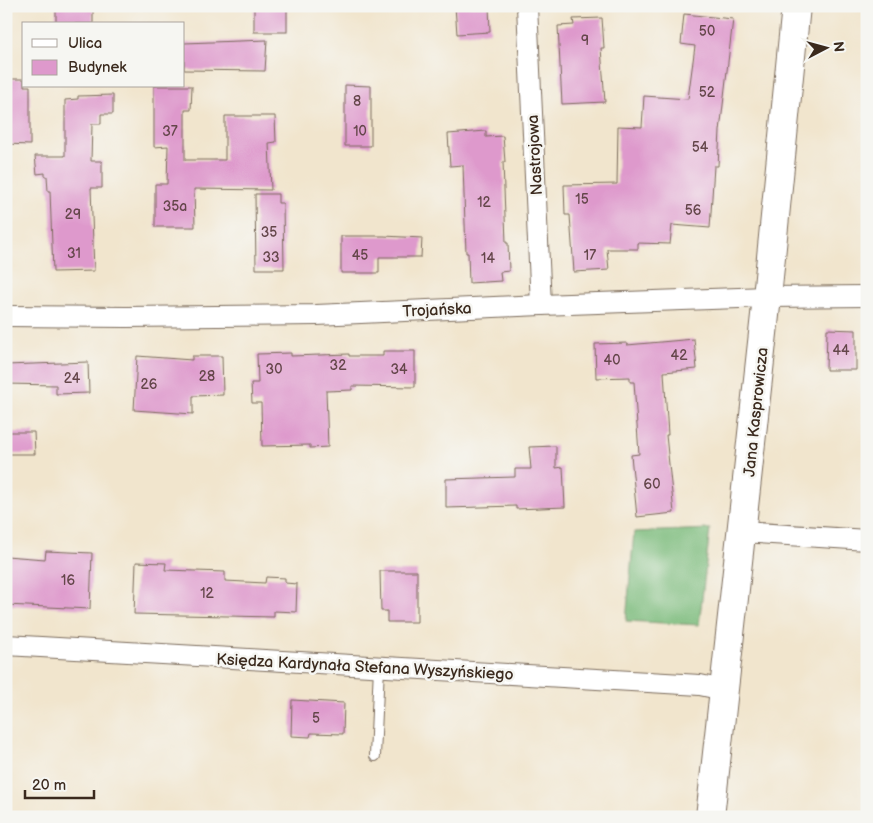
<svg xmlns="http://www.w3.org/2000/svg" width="873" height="823" viewBox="0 0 873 823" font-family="'Balsamiq Sans',sans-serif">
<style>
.forest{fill:#7dbc7d;stroke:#5c734e}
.building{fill:#de99cc}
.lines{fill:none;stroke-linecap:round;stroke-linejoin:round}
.lane-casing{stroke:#7b6b5b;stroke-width:12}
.street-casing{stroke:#7b6b5b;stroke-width:22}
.secondary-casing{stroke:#7b6b5b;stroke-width:30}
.lane{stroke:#fff;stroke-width:10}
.street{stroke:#fff;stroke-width:20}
.secondary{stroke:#fff;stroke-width:28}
.labels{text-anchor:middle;stroke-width:5;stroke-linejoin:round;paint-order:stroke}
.number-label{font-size:14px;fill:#64464a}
.street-label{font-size:16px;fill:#3b2a1e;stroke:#f6f6f2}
</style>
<rect width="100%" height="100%" fill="#f6f6f2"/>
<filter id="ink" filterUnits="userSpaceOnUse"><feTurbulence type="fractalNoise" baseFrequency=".02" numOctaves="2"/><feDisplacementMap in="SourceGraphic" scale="10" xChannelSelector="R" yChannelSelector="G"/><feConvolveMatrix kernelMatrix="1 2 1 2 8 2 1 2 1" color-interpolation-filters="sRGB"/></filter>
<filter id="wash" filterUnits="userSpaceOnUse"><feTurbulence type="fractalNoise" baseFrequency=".0096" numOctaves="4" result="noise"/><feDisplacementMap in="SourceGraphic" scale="20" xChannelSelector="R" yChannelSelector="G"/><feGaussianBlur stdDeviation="1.12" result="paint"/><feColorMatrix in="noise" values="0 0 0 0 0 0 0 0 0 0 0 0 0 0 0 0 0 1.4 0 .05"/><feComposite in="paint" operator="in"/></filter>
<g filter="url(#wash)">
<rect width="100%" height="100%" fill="#f1e5cd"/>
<polygon class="forest" points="710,529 699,625 626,621 634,532"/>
<g id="blocks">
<g class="building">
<rect x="56" y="6" width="37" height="18"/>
<rect x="254" y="6" width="33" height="26"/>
<polygon points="455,6 489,6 490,32 457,34"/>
<polygon points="684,14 733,19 720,131 718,166 714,166 710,228 672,225 670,244 638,243 638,249 607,249 609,270 574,272 570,215 565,215 564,185 617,184 618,126 642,127 644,96 688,99 695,46 681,44"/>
<polygon points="602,18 604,48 601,48 605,102 562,104 558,26 574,25 573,19"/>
<polygon points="267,40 265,71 184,70 184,43"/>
<polygon points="6,79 24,79 24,86 30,86 30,145 6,144"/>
<polygon points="345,85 371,86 371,146 345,146"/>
<polygon points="154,86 192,86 191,110 185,110 185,160 225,160 225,116 275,116 276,142 269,143 271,190 194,189 195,227 155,227 155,184 167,184 168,146 154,147"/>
<polygon points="113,95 113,114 101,114 101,124 92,124 91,161 102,161 102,188 91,188 94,271 53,272 50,191 48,191 47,176 45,176 45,173 37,174 35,156 65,156 65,100 78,99 78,96"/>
<polygon points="486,131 486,137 503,136 505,162 503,162 506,243 508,243 509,271 500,272 501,281 469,283 468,253 466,253 463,165 450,166 448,134"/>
<polygon points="255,194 278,194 278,203 283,203 284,269 256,269"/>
<polygon points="341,236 384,236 422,238 421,257 379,257 379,273 341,273"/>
<polygon points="827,329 856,330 856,370 826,370"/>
<polygon points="694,339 697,369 664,372 668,435 666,435 674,513 637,517 631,455 639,454 634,382 630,382 630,377 596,378 595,344 627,343 627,345"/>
<polygon points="383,351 415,351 415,387 352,386 352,390 326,391 328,447 310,448 310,445 262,446 261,403 252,403 251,383 258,383 257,354 291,353 291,356 349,354 349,356 383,356"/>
<polygon points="137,356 192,360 192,356 222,356 223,395 193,396 193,414 134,410"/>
<polygon points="88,362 89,393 56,394 56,385 6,384 6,365"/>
<polygon points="6,432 34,432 35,454 6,454"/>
<polygon points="556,446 556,468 563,467 565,507 516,509 516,506 446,508 446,479 515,477 515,469 531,469 529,447"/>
<polygon points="46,551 92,553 90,609 6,605 6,556 45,559"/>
<polygon points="136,562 166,563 165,570 225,572 225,581 265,583 266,577 285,578 285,583 297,584 296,612 274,611 274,617 134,614"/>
<polygon points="380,571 417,571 417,622 387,622 387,611 381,611"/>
<polygon points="292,700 344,703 343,734 311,733 310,737 291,736"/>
</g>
</g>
</g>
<g filter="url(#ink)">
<use href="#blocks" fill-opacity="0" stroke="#7b6b5b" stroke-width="1"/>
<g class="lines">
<defs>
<polyline id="lane" points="375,756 379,667"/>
<g id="street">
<polyline points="527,6 541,305"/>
<polyline points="6,316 126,317 316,315 541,305 767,297 867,296"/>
<polyline points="742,532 867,540"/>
<polyline points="6,645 700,685 724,690"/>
</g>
<polyline id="secondary" points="710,817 767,297 796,6"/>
</defs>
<use href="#lane" class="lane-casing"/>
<use href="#street" class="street-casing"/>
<use href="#secondary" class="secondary-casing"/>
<use href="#lane" class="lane"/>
<use href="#street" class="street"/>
<use href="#secondary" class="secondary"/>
</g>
</g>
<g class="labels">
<g class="number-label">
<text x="707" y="36">50</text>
<text x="585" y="45">9</text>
<text x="707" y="97">52</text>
<text x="357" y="106">8</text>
<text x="170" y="136">37</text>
<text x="360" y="136">10</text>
<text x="700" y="152">54</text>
<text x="582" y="204">15</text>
<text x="484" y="207">12</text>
<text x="175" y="211">35a</text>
<text x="693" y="215">56</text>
<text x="73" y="219">29</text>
<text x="269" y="237">35</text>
<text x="74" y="258">31</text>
<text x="360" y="260">45</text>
<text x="590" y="260">17</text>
<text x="271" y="262">33</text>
<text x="488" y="263">14</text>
<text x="841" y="355">44</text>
<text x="679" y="360">42</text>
<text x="612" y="365">40</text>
<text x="338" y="370">32</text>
<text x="274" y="374">30</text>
<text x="399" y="374">34</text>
<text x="207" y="381">28</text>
<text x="72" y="383">24</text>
<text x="149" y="389">26</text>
<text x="652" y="489">60</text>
<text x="68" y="585">16</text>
<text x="207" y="598">12</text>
<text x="316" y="723">5</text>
</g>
<g class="street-label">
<text transform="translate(534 155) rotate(-93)" y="6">Nastrojowa</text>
<text transform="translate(437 309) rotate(-3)" y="6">Trojańska</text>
<text transform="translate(755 412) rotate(-84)" y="6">Jana Kasprowicza</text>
<text transform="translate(365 666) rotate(3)" y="6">Księdza Kardynała Stefana Wyszyńskiego</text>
</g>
</g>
<rect width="873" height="823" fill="none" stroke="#f6f6f2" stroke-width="25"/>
<rect x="22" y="22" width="162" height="65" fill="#f6f6f2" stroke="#aba49d"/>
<rect x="32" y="39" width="25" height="8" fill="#ffffff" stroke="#aba49d"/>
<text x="68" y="48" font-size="15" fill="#3b2a1e">Ulica</text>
<rect x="32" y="60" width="25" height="15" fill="#de99cc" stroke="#aba49d"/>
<text x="68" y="72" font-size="15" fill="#3b2a1e">Budynek</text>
<g transform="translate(826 48) rotate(84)" stroke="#f6f6f2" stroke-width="4" paint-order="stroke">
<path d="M0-4L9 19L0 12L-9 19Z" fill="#3b2a1e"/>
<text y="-8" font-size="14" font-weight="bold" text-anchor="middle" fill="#3b2a1e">N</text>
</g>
<path d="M25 790v8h69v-8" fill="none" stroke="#3b2a1e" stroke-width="2.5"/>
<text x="32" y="790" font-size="15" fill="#3b2a1e" stroke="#f6f6f2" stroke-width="4" paint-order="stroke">20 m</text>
</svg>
